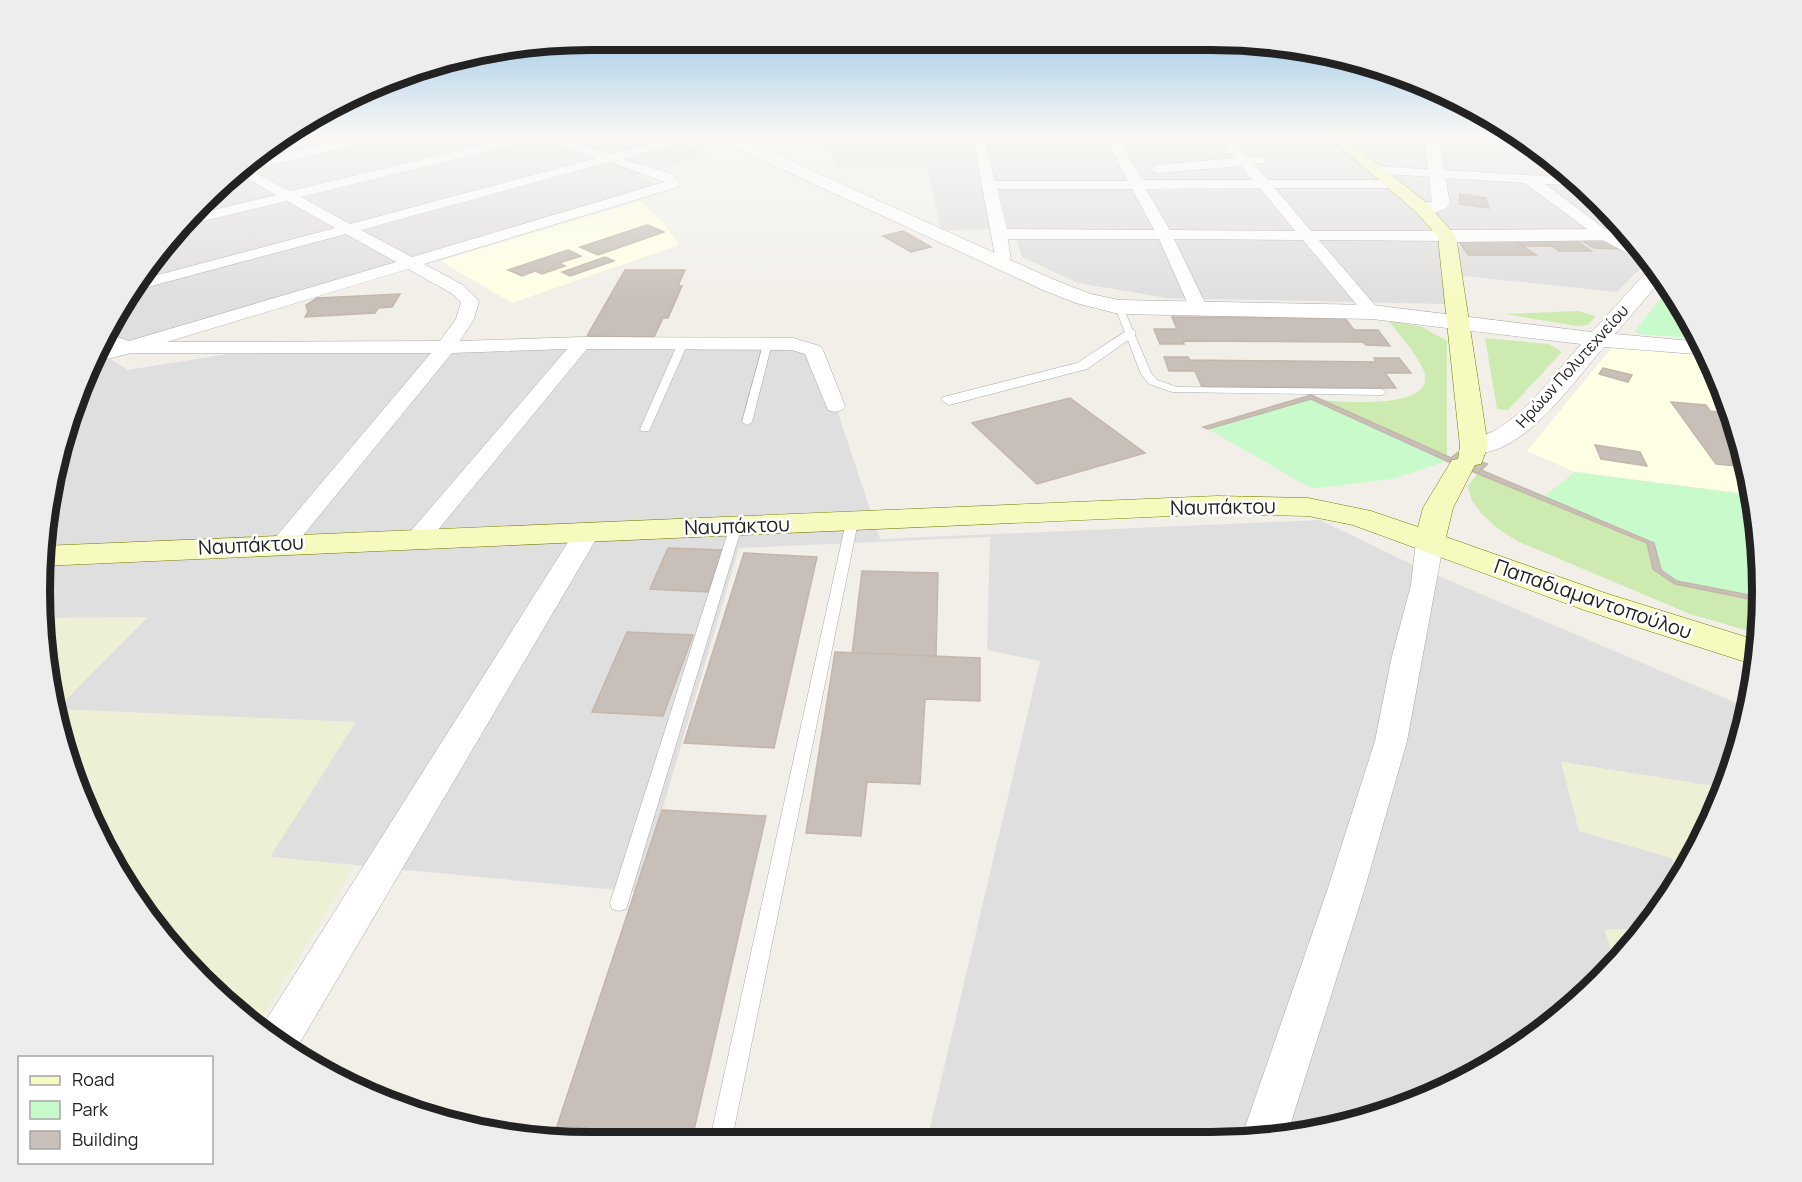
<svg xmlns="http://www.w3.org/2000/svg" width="1802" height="1182" viewBox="0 0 1802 1182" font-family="Manrope,sans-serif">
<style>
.residential{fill:#e0dfdf}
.education{fill:#ffffe5}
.farmland{fill:#eef0d5}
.grass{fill:#cdebb0}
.park{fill:#c8facc}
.building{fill:#c7bfb8;stroke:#c4b6ab;stroke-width:1.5}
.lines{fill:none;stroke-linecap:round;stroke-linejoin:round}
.service-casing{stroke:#a9a9a9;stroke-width:1}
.pedestrian-casing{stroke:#a9a9a9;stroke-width:1}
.minor-casing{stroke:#a9a9a9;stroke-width:1}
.tertiary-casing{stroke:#a9a9a9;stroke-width:1}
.secondary-casing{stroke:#707d05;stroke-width:1}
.service{fill:#fff;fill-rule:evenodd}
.pedestrian{fill:#fff;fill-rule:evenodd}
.minor{fill:#fff;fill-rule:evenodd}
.tertiary{fill:#fff;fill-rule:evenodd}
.secondary{fill:#f7fabf;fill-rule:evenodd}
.labels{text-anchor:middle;stroke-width:5;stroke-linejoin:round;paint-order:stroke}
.far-street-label{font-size:16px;fill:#222;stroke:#fff}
.street-label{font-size:20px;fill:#222;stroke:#fff}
.rim{fill:none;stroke:#222;stroke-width:8}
</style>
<rect width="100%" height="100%" fill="#f2efe9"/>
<polygon class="residential" points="281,135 680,135 669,138 694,149 736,139 820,139 820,135 1513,135 1575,176 1649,255 1651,258 1617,292 1445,274 1444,304 1166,298 1078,283 1022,257 1013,229 941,230 927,168 838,169 826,139 737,139 696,149 710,155 636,176 659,184 101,353 128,370 227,354 594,347 816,347 880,539 1320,520 1413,565 1748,708 1734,769 1725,788 1562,762 1579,831 1672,858 1678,882 1645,928 1606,930 1615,965 1547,1029 1455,1086 1354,1124 1247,1142 927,1140 1040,661 987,650 990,537 739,548 638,892 269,857 56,709 147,618 44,618 40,555 81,380 153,255"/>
<g class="education">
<polygon points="640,201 664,223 679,245 512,303 440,261"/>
<polygon points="1613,346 1709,356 1744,448 1752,495 1575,472 1527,451"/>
</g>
<g class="farmland">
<polygon points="147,617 57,709 356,722 270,857 355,866 257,1026 227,1006 113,867 50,699 44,618"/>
<polygon points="1561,762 1725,788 1689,867 1678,882 1672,858 1579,831"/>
<polygon points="1645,928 1626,955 1615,965 1605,930"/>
</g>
<g class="grass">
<polygon points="1578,311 1596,316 1588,325 1577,326 1505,314"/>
<path d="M1388,320l34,7 25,14v120l-136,-62c19,2 121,13 114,-24 -3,-15 -27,-42 -37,-55z"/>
<polygon points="1485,338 1549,344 1562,352 1508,410 1497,409"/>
<polygon points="1478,473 1647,543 1653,569 1675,584 1760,601 1759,634 1690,614 1519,542 1497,528 1481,513 1471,499 1468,486"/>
</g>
<g class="park">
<polygon points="1669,288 1701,339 1639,334 1635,331"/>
<polygon points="1311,399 1447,461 1392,479 1317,488 1307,486 1208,429"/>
<polygon points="1575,472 1752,495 1762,555 1760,601 1675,584 1653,569 1646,543 1541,499"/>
</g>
<g class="building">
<polygon points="1460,194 1486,198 1489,208 1459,204"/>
<polygon points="647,225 664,232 598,255 580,247"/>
<polygon points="903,231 931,247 911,252 883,236"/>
<polygon points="1457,238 1513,239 1536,255 1468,255"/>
<polygon points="1542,238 1552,246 1524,246 1513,239"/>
<polygon points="1542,238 1573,238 1591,251 1559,251"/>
<polygon points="1578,238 1605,238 1620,249 1594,248"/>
<polygon points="568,250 581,256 559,263 565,266 542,274 535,271 522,276 508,270"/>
<polygon points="605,257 614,261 570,276 562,272"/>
<polygon points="625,270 685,270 678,286 682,286 668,318 663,318 654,337 587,336"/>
<polygon points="400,294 392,307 378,308 375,313 305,317 308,312 306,305 317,298"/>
<polygon points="1172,317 1345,318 1354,330 1378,330 1390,346 1366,345 1363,342 1183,341 1184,344 1160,344 1154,329 1177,329"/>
<polygon points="1164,357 1188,357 1190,360 1376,362 1374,358 1399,358 1411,373 1385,373 1396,388 1202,387 1195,371 1169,371"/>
<polygon points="1603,368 1632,375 1628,382 1599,374"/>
<polygon points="1311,395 1451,458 1457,453 1487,464 1481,470 1654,543 1661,570 1677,581 1760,597 1760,601 1675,584 1653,569 1647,543 1447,461 1311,399 1208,429 1203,427"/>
<polygon points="1070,398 1145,453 1037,484 972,423"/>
<polygon points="1671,402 1706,405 1710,411 1731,414 1737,430 1728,429 1744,450 1747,467 1716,464"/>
<polygon points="1595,445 1640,452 1647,466 1601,459"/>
<polygon points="1457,453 1487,464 1478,473 1447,461"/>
<polygon points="668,548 723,550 708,592 650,589"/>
<polygon points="744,553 817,557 774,748 684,743"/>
<polygon points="862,571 938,573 936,657 852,654"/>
<polygon points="627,632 693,635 663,716 592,712"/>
<polygon points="835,652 980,658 980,701 925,699 920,784 867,782 861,836 806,833"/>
<polygon points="662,810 766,816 692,1139 553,1138"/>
</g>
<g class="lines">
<defs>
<g id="service">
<polygon points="1119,304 1123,307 1151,373 1157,380 1177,387 1382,389 1387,392 1382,395 1172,392 1149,384 1141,374 1115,307"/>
<polygon points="683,340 688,343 650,429 649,431 641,431 640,429 678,343"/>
<polygon points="764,341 772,343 752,422 747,425 742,422"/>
<polygon points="852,518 858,522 732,1139 710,1139 846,522"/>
<polygon points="736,522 742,526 628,903 626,909 619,911 612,909 610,903 730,526"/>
</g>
<polygon id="pedestrian" points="1129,329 1134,330 1136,333 1134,336 1087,369 949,405 941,400 943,397 1077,363"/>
<g id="minor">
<path d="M523,135h27l60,19 73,-19h19l-2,3 -77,21 49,15 8,10 -2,3 -254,77 39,21 16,16 -5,18 -14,22 122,-4 211,1 27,8 3,4 22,56 -3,4 -7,2 -7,-2 -23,-56 -13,-4 -205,-1 -159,193 -9,3 -9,-3 -4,-5 4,-5 157,-183 -115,4 -160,196 -9,3 -9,-3 -4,-5 4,-5 157,-186h-300l-40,10 7,-12 10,-3 -7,-3 7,-11 21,7 267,-79 -50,-28 -213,57 6,-11 196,-52 -48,-27 -96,23 -4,-1 10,-9 79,-19 -37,-21 7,-6 44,23zM537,139l59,19 -246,66 -49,-27zM609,162l55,20 -252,75 -51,-27zM408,269l43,24 10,9 -5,17 -16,22 -273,1z"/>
<path d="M972,135h366l4,1v6l-107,1 13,14h16l1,3 -1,3 -10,1 14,16h124l7,4 -7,4h-117l36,43h136l8,5 -8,5 -128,-1 62,72 -3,4h-12l-63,-76 -129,-1 34,70 -3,4h-12l-3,-4 -31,-70h-151l3,24 -2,3h-12l-23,-122 -242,1 -6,-4 6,-4zM1108,143l20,38h-133l-9,-37zM1121,143h101l13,15 -78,7 -7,4 7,4 84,-7 12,14h-111zM1260,188l35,43 -125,-1 -24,-41zM997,189h135l22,41 -147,-1z"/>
<polygon points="1376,166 1577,178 1584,185 1545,184 1609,232 1644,250 1655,265 1647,264 1599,238 1525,183 1371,173 1369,170 1371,167"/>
<polygon points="588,523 597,526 601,531 295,1051 262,1029 263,1025 575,531 579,526"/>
<polygon points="1429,533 1438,536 1442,541 1441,556 1407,741 1364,891 1287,1135 1242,1142 1241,1139 1327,891 1375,741 1392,656 1411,585 1416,541 1420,536"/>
</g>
<g id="tertiary">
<polygon points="364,135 390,135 383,139 249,170 245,169 256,159"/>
<path d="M715,135h18l324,146 34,13 28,6 253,5 220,27 60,-66 3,-1 8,13 -48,56 88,8 6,13 -105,-8c-31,35 -86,118 -140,105l-4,-6c8,-11 23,-9 34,-15 35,-20 60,-57 87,-87l-209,-25 -253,-5 -43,-11 -33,-13 -305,-141z"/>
<path d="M1424,135h14l12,69c-8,10 -23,11 -34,8l-3,-4 3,-4 16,-2z"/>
<polygon points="1625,229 1634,240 1447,242 1440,240 1438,236 1440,232 1447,230"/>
</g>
<polygon id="secondary" points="1326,135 1342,135 1428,204 1456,236 1488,446 1481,464 1475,465 1453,508 1446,537 1608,594 1759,641 1758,666 1584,610 1353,525 1308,516 1217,514 41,566 42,546 1217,496 1308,498 1371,511 1418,527 1423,508 1452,460 1458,459 1460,446 1438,237 1416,212"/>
</defs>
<use href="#service" class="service-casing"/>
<use href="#pedestrian" class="pedestrian-casing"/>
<use href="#minor" class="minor-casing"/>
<use href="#tertiary" class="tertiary-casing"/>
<use href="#secondary" class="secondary-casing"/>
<use href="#service" class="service"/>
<use href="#pedestrian" class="pedestrian"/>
<use href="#minor" class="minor"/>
<use href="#tertiary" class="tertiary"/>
<use href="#secondary" class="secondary"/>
</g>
<linearGradient id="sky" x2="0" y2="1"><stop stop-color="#8fc0e4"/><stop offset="0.45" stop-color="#f9f8f5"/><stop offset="1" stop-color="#f9f8f5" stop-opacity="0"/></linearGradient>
<rect width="1802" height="300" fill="url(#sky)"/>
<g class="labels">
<g class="far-street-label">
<text transform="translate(1572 366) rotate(-48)" y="6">Ηρώων Πολυτεχνείου</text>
</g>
<g class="street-label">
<text transform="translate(1223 507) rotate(-1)" y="7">Ναυπάκτου</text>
<text transform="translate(737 526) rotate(-2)" y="7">Ναυπάκτου</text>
<text transform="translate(251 545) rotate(-3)" y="7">Ναυπάκτου</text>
<text transform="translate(1593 599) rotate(19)" y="7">Παπαδιαμαντοπούλου</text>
</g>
</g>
<path d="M0 0H1802V1182H0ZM591 50H1211A541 541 0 0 1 1752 591V591A541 541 0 0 1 1211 1132H591A541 541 0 0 1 50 591V591A541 541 0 0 1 591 50Z" fill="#ededed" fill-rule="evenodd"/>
<path class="rim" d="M591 50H1211A541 541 0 0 1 1752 591V591A541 541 0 0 1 1211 1132H591A541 541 0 0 1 50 591V591A541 541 0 0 1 591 50Z"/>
<rect x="18" y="1056" width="195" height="108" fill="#ffffff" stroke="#a7a7a7" stroke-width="1.5"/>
<rect x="30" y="1076" width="30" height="9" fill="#f7fabf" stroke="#a7a7a7" stroke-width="1.5"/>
<text x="72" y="1086" font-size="18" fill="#222222">Road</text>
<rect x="30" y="1101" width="30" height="18" fill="#c8facc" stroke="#a7a7a7" stroke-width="1.5"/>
<text x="72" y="1116" font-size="18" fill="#222222">Park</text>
<rect x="30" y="1131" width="30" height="18" fill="#c7bfb8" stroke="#a7a7a7" stroke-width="1.5"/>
<text x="72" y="1146" font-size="18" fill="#222222">Building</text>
</svg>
